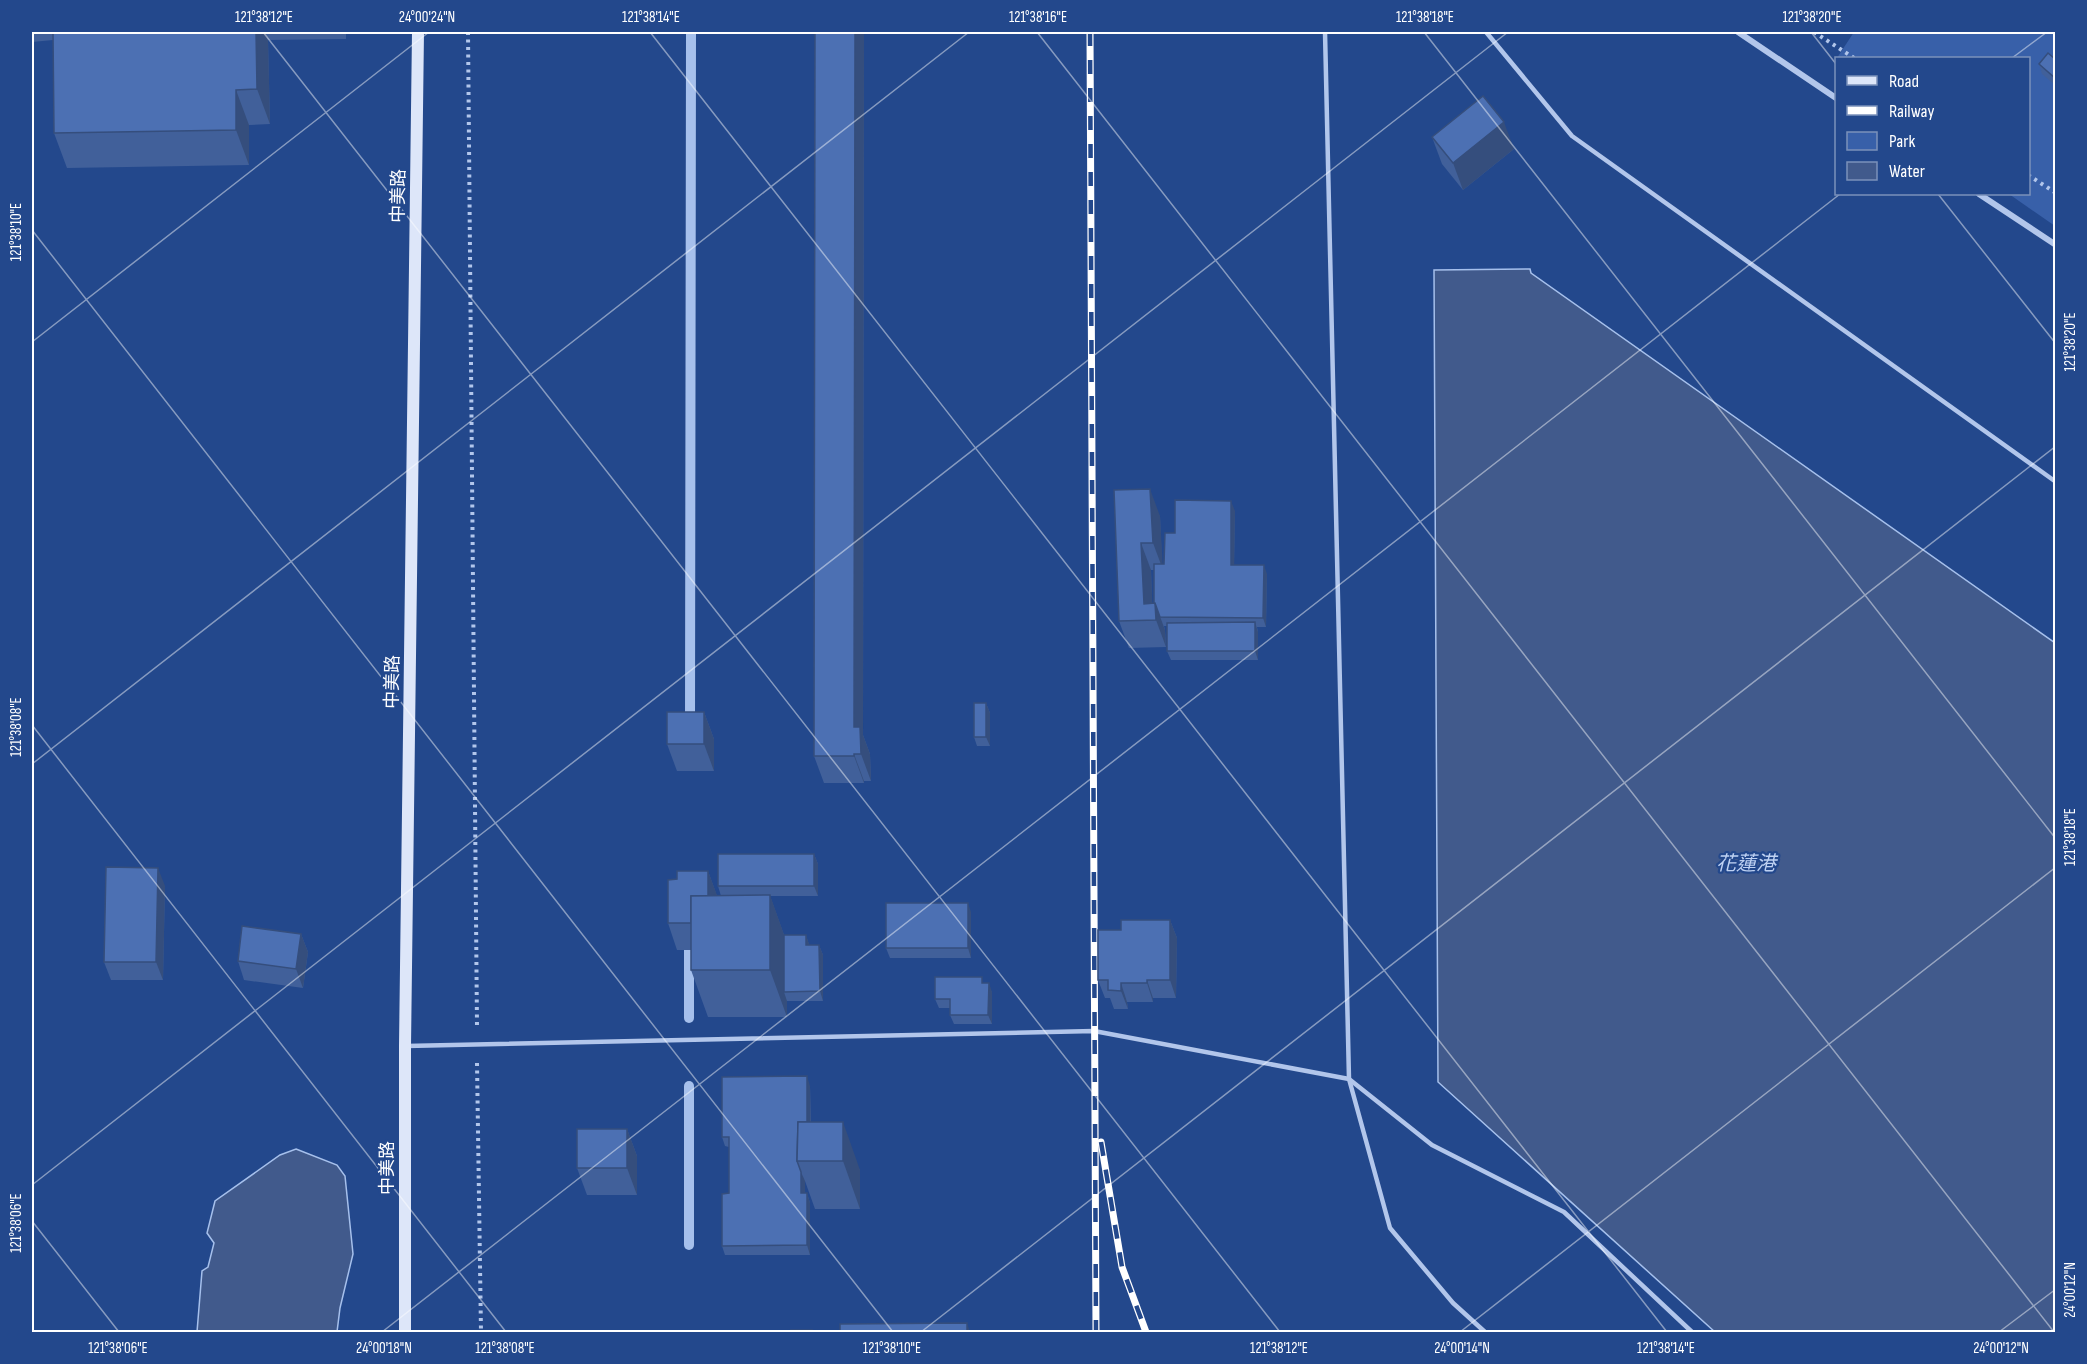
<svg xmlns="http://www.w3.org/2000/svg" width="2087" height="1364" viewBox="0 0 2087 1364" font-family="'Sofia Sans Condensed','Noto Sans TC',sans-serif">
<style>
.green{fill:#3860a9}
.water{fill:#415a8c;stroke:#a6c0ec;stroke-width:1.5}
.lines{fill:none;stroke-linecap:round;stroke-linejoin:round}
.stream{stroke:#a6c0ec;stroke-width:10}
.path{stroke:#b2c6eb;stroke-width:4;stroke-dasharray:3 4.5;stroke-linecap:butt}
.service{stroke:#b2c6eb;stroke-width:4.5}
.minor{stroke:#b2c6eb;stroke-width:6}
.secondary{stroke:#dde6f9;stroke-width:12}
.rail-casing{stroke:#fff;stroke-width:7}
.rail{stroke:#23488c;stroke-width:4.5;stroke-dasharray:14;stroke-linecap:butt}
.wall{fill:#41609a;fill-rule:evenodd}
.shaded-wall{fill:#354e7d}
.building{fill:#4c70b3;stroke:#354e7d;stroke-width:1.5}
.ticks{fill:none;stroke:#fff;stroke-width:1.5;stroke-opacity:0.45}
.labels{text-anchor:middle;stroke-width:4.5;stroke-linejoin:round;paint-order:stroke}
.street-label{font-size:18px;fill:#fff;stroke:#23488c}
.water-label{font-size:20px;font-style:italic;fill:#bed1f2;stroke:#23488c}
.neatline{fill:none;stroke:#fff;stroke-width:2}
.ticks-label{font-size:15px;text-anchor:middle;fill:#fff}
</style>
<rect width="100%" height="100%" fill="#23488c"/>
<polygon class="green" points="1854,32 2055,32 2055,226 2009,194 2028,194 2028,58 1837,58"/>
<g class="water">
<polygon points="1530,269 1531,273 2055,643 2055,1332 1715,1332 1438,1082 1434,270"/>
<polygon points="296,1149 337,1165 345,1176 353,1254 340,1308 337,1332 197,1332 202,1271 208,1267 214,1243 207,1233 215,1201 280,1155"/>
</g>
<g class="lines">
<g class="stream">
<polyline points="690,724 691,32"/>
<polyline points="689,950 689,1018"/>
<polyline points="689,1245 689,1086"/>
</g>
<g class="path">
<polyline points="468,32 477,1026"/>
<polyline points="1814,32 1854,58"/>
<polyline points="2028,175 2056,193"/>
<polyline points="477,1063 481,1332"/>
</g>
<g class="service">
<polyline points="1325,32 1349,1079 1390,1228 1453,1303 1485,1332"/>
<polyline points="1486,32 1572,136 2056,482"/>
<polyline points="406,1046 1094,1031 1349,1079 1432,1145 1564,1212 1692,1332"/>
</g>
<g class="minor">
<polyline points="1738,32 1836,98"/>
<polyline points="1979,194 2056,245"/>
</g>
<polyline class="secondary" points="405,1332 405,1046 418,32"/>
<defs>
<g id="rail">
<polyline points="1090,32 1096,1332"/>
<polyline points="1101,1142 1122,1267 1146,1332"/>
</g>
</defs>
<use href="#rail" class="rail-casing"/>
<use href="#rail" class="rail"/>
</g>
<g class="wall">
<polygon points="32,32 346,32 346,39 268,40 270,124 249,125 249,165 67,168 54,133 53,40 32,42"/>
<polygon points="815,32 864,32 863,735 870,754 871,781 864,781 864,783 824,783 814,756"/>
<polygon points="2055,59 2055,85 2042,74 2039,64"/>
<polygon points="1432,137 1514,149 1463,190 1442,164"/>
<path d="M1114,490l46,26 2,48h2l11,-31 60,-22 -1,54 33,9 -1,53h-9l1,5v28h-87l-4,-9v-25h-3l1,4 1,17 -37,1 -10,-27zM1151,570h3v33h-2z"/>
<polygon points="986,703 990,713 990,746 977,746 974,737"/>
<polygon points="704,712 714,739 714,771 677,771 667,744"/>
<polygon points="814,854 818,864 818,896 770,896 784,935 806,935 809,945 819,945 823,955 823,1001 787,1001 787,1017 708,1017 691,970 691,950 677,950 668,923 677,879 708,871 717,896 721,896 718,886"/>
<polygon points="165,886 163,980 111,980 104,962"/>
<polygon points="971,912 971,958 890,958 886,948"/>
<polygon points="1170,920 1177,938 1176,998 1153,998 1153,1002 1127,1002 1128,1009 1114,1009 1110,998 1105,998 1098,980"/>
<polygon points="301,934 308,952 303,988 244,980 238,961"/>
<polygon points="984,983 992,992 992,1024 954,1024 950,1015 950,1008 939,1008 935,999"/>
<polygon points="810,1086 811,1122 860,1170 860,1209 815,1209 805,1181 805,1193 807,1193 810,1203 810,1255 725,1255 722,1246 729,1193 729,1147 725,1146 722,1137"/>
<polygon points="627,1129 637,1156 637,1195 587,1195 577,1168"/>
</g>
<g class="shaded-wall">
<polygon points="256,32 265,32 268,40 270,124 257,89"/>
<polygon points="855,32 864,32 863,735 870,754 871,781 861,754 854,727"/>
<polygon points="236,90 249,125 249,165 236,130"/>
<polygon points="1504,122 1514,149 1463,190 1453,163"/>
<polygon points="1150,489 1160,516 1163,570 1153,543"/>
<polygon points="1231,501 1235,511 1234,574 1231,565"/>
<polygon points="1141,543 1151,570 1153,620 1144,604"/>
<polygon points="1264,565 1267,574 1266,627 1263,618"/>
<polygon points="1155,603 1165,630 1166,647 1156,620"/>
<polygon points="1255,622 1258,632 1258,660 1255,651"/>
<polygon points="986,703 990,713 990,746 986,737"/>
<polygon points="704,712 714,739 714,771 704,744"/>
<polygon points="854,754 864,781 864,783 854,756"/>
<polygon points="814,854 818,864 818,896 814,886"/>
<polygon points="158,868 165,886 163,980 156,962"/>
<polygon points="708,871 718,898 708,916"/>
<polygon points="770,895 787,943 784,992 787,1001 787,1017 770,970"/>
<polygon points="968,903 971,912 971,958 968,948"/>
<polygon points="1170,920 1177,938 1176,998 1170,980"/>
<polygon points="301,934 308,952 303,988 296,969"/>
<polygon points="806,935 809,944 809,955 806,945"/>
<polygon points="819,945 823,955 823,1001 820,991"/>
<polygon points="1147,980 1153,998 1153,1002 1147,983"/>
<polygon points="989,983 992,992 992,1024 988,1015"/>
<polygon points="1121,983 1127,1002 1128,1009 1121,991"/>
<polygon points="807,1076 810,1086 811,1146 807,1137"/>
<polygon points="843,1122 860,1170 860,1209 843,1161"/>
<polygon points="627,1129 637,1156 637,1195 627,1168"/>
<polygon points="801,1172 805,1181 805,1202 801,1193"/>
<polygon points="807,1193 810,1203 810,1255 807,1245"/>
<polygon points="967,1323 970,1332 967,1332"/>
</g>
<g class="building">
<polygon points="53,32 256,32 257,89 236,90 236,130 54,133"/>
<polygon points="815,32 855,32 854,727 860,727 861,754 854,754 854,756 814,756"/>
<polygon points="2048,53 2055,59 2055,78 2039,64"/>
<polygon points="1483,96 1504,122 1453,163 1432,137"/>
<polygon points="1150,489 1153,543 1141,543 1144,604 1155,603 1156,620 1119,621 1114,490"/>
<polygon points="1175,500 1231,501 1231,565 1264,565 1263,618 1160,617 1155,603 1154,603 1154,564 1164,564 1165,533 1175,533"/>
<polygon points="1255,622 1255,651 1167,651 1167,623"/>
<rect x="974" y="703" width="12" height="34"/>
<rect x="667" y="712" width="37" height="32"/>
<rect x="718" y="854" width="96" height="32"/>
<polygon points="106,867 158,868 156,962 104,962"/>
<polygon points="677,871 708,871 708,896 691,896 691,923 668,923 668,880 677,879"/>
<polygon points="770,895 770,970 691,970 691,896"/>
<rect x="886" y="903" width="82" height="45"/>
<polygon points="1121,920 1170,920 1170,980 1147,980 1147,983 1121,983 1121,991 1108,990 1108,980 1098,980 1098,930 1121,930"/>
<polygon points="242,926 301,934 296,969 238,961"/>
<polygon points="784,935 806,935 806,945 819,945 820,991 784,992"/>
<polygon points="935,977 982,977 982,983 989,983 988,1015 950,1015 950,999 935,999"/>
<polygon points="807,1076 807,1122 798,1122 797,1161 801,1172 801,1193 807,1193 807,1245 722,1246 722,1194 729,1193 729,1137 722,1137 722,1077"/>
<polygon points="798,1122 843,1122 843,1161 797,1161"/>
<rect x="577" y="1129" width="50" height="39"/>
<polygon points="967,1323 967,1332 840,1332 840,1324"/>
<rect x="791" y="1330" width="21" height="2"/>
</g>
<path class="ticks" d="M263,32l1017,1300M650,32l1017,1300M1037,32l1017,1300M1424,32l632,807M1811,32l25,32M2012,58l35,-26M1938,194l118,150M32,230l861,1102M32,342l397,-310M32,725l474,607M32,764l937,-732M32,1185l1476,-1153M32,1221l87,111M382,1332l1458,-1138M921,1332l1135,-886M1460,1332l596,-465M1999,1332l57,-43"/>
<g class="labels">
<g class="street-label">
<text transform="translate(398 196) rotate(-89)" y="6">中美路</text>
<text transform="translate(392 682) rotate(-89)" y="6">中美路</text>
<text transform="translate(387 1168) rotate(-90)" y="6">中美路</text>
</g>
<g class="water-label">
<text x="1746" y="870">花蓮港</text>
</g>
</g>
<rect width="2087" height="1364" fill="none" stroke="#23488c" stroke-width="66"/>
<rect x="1835" y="57" width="195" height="138" fill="#23488c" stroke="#7b91ba" stroke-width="1.5"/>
<rect x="1847" y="76" width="30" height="9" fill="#dde6f9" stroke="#7b91ba" stroke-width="1.5"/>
<text x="1889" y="87" font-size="18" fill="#ffffff">Road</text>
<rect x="1847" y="106" width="30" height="9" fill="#ffffff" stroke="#7b91ba" stroke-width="1.5"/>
<text x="1889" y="117" font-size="18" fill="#ffffff">Railway</text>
<rect x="1847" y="132" width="30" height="18" fill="#3860a9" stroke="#7b91ba" stroke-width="1.5"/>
<text x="1889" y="147" font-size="18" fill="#ffffff">Park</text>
<rect x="1847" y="162" width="30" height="18" fill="#415a8c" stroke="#7b91ba" stroke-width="1.5"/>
<text x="1889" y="177" font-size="18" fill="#ffffff">Water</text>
<rect x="33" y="33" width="2021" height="1298" class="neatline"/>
<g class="ticks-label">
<text x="264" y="22">121°38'12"E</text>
<text x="427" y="22">24°00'24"N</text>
<text x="651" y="22">121°38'14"E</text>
<text x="1038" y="22">121°38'16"E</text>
<text x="1425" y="22">121°38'18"E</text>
<text x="1812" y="22">121°38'20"E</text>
<text transform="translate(16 232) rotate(-90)" y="5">121°38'10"E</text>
<text transform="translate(2070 342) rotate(-90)" y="5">121°38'20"E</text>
<text transform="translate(16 727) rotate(-90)" y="5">121°38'08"E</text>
<text transform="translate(2070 837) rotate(-90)" y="5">121°38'18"E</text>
<text transform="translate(16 1223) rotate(-90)" y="5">121°38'06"E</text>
<text transform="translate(2070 1290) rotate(-90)" y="5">24°00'12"N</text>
<text x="118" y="1353">121°38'06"E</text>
<text x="384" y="1353">24°00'18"N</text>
<text x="505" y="1353">121°38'08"E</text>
<text x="892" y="1353">121°38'10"E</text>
<text x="1279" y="1353">121°38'12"E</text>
<text x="1462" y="1353">24°00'14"N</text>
<text x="1666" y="1353">121°38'14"E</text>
<text x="2001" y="1353">24°00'12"N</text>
</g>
</svg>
